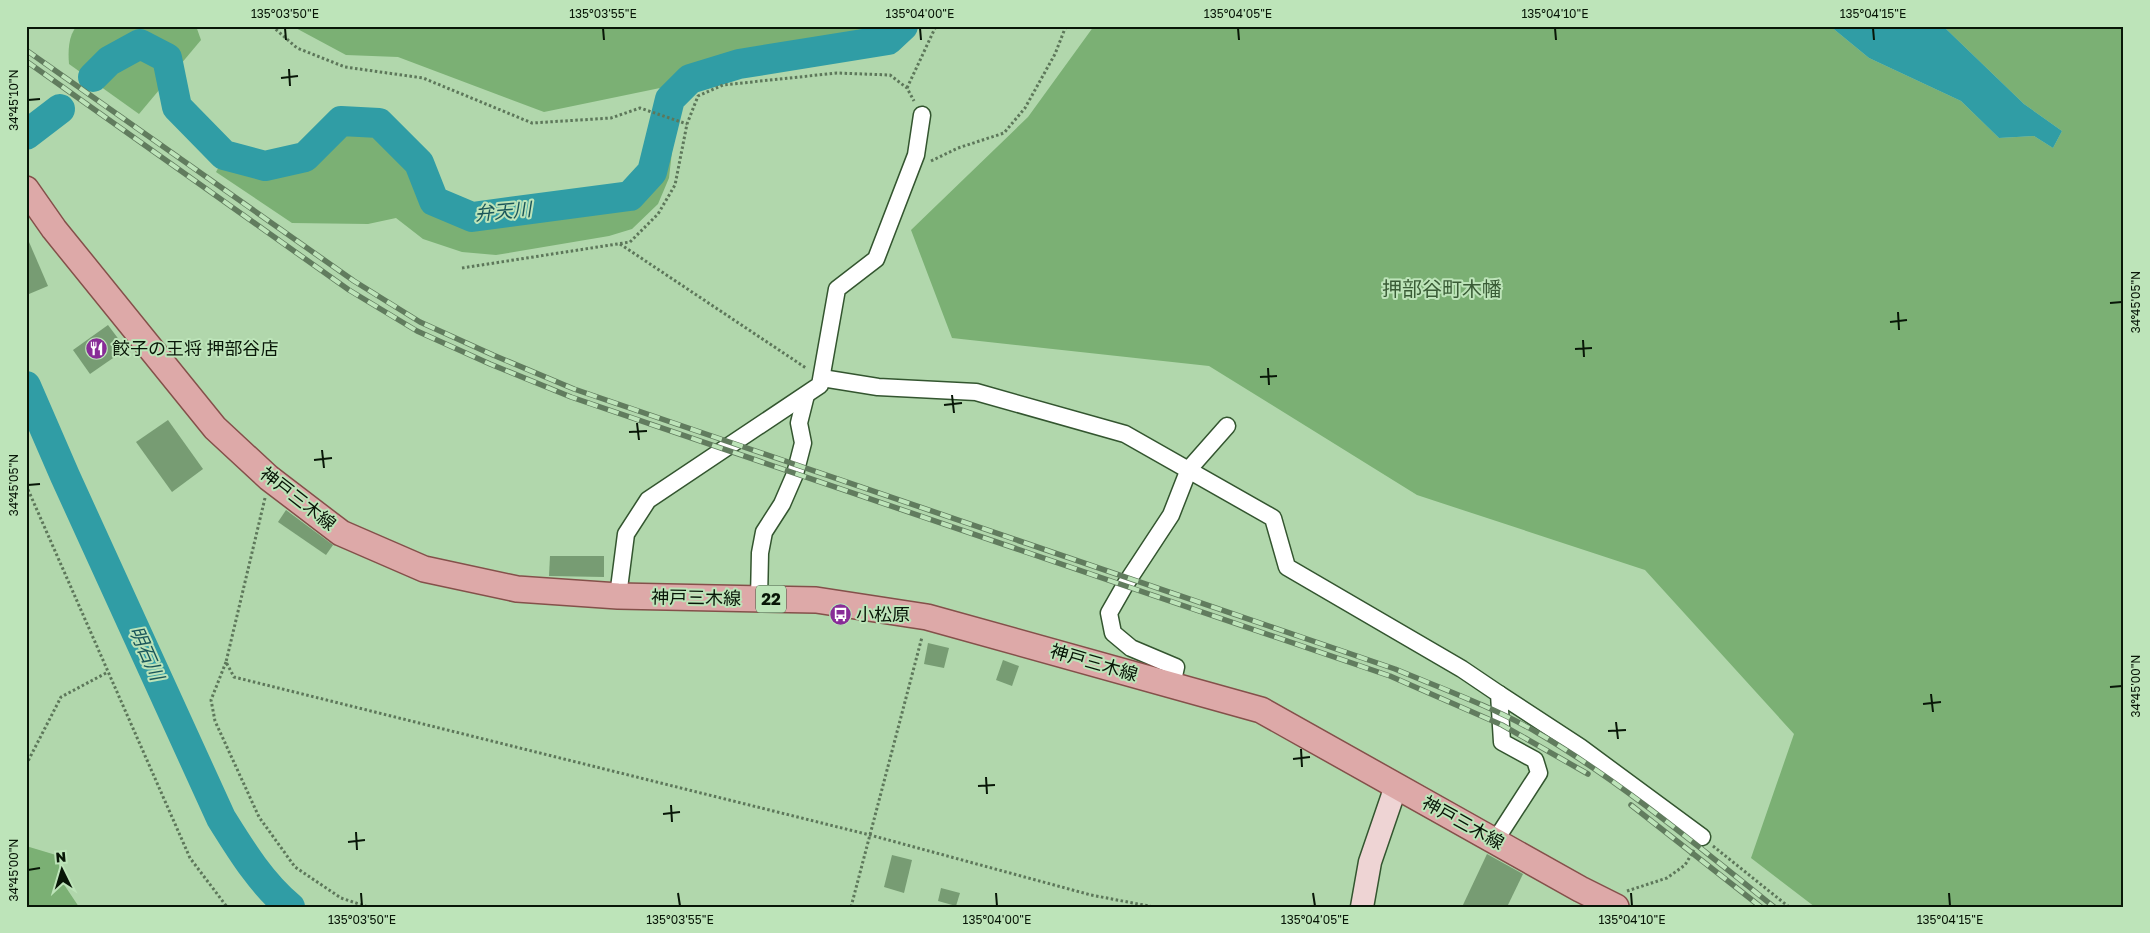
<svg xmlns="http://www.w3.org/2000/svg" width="2150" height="933" viewBox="0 0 2150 933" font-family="'Golos Text','Noto Sans JP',sans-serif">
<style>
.green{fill:#7bb074}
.water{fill:#309da5}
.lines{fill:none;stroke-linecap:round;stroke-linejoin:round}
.river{stroke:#309da5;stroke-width:30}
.building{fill:#779c73}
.street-casing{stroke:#33552f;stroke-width:19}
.secondary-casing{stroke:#33552f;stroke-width:25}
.primary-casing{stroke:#84504a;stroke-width:28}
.path{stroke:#5d775a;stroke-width:3;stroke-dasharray:2.5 2.5;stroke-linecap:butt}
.street{stroke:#fff;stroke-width:16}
.secondary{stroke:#eed4d4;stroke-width:22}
.primary{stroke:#dda9a8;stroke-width:25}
.rail-casing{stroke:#617c5e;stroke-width:5.5}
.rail{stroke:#bde4b9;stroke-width:4;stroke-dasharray:11;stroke-linecap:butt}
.ticks{fill:none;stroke:#081607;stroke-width:2}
.labels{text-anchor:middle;stroke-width:4;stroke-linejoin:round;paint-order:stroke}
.shield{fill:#bde4b9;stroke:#3e543c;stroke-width:1}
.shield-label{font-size:16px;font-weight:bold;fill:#081607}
.poi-label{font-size:18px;fill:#081607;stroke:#bde4b9;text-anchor:start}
.street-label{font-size:18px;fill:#081607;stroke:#bde4b9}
.water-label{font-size:19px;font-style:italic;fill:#1a565a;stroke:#bde4b9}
.quarter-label{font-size:20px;fill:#3a5c36;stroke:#bde4b9}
.neatline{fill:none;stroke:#081607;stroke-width:2}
.ticks-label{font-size:12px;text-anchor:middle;fill:#081607}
</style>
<rect width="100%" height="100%" fill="#b1d7ac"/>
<g class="green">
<path d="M77,26h119l5,14 -62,74 -70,-50c-1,-11 -1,-29 8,-38z"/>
<polygon points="292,26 890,26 844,50 544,112 398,57 346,55"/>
<polygon points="1094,26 1830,26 1869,58 1961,101 1999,138 2034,136 2053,148 2062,131 2024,104 1943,26 2124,26 2124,907 1815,907 1751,858 1794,734 1645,570 1417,495 1209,366 952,338 911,230 1028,117"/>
<polygon points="667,125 675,125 669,178 658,204 632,229 609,236 496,255 462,252 423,239 396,218 368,224 292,223 216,172 221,163 269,177 309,161 338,134 372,130 409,161 421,193 436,213 490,226 602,210 640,194 657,175"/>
<polygon points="26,846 56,855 65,886 79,907 26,907"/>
</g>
<polygon class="water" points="1830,26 1943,26 2024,104 2062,131 2053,148 2034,136 1999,138 1961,101 1869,58"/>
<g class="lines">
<g class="river">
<polyline points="93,77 109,61 140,44 167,58 177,107 224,155 265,166 305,157 341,121 379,123 419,163 434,201 472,217 630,196 652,172 670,99 690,79 739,64 888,40 903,26"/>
<polyline points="26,135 60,109"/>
<path d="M26,386l39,90 156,342c20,32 40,65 69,89"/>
</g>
</g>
<g class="building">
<polygon points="26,235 48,286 29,294 26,287"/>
<polygon points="108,325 126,349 90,374 73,350"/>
<polygon points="168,420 203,469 172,492 136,442"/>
<polygon points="286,510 333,545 326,555 278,522"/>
<polygon points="550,556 604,556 604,577 549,576"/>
<polygon points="928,643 949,648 944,668 924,664"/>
<polygon points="1003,660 1019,666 1012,686 996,680"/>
<polygon points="1487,854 1523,874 1507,907 1462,907"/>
<polygon points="892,855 912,860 904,893 884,887"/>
<polygon points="941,888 960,893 956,906 938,901"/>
</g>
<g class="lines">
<defs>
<g id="street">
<polyline points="822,378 878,387 976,392 1125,434 1273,518 1287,567 1462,669 1499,694 1502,742 1535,760 1539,773 1495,841"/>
<polyline points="618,596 626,534 648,500 820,385 837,289 876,259 916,155 922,115"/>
<polyline points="759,599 760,553 764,532 782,504 795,474 803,443 799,423 806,395"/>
<polyline points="1172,685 1176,667 1131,648 1113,633 1109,613 1125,585 1171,515 1189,469 1227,426"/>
<polyline points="1499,694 1580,747 1702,837"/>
</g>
<polyline id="secondary" points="1362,907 1370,862 1396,786"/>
<polyline id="primary" points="26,189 54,229 215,428 269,478 341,533 424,569 517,589 618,596 816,600 927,617 1261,710 1580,889 1616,907"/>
</defs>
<use href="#street" class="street-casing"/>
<use href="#secondary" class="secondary-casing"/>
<use href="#primary" class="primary-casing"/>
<g class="path">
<polyline points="272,26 297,48 345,67 423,78 532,123 611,118 640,108 687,124"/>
<polyline points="907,88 936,26"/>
<polyline points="931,161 958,148 1004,133 1025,108 1055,54 1066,26"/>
<polyline points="620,244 806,368"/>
<polyline points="462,268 630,242 658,214 675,185 687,124 698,96 723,85 837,73 890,75 907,88 914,101"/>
<polyline points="26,485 190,858 227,907"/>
<polyline points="265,498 226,662 234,677 870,835 1091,895 1154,907"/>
<polyline points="226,662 211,700 215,721 259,817 295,867 341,898 368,907"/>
<polyline points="26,765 61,697 108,672"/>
<polyline points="1713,846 1789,907"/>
<polyline points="1627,891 1667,878 1685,865 1694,850"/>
<polyline points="851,907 922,637"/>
</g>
<use href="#street" class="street"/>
<use href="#secondary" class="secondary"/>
<use href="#primary" class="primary"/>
<defs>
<g id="rail">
<path d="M26,50l328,231 66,41 73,33 81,34 821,280c48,20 98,38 143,64 82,48 161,114 236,174"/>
<polyline points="26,61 349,290 417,331 490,364 571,397 1390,676 1502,725 1588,774"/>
<polyline points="1631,805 1761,907"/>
</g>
</defs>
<use href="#rail" class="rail-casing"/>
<use href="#rail" class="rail"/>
</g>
<path class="ticks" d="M285,28l1,12M603,28l1,12M920,28l1,12M1238,28l1,12M1555,28l1,12M1873,28l1,12M289,69l1,17M281,78l17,-2M28,100l12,-1M2110,303l12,-1M1898,312l1,18M1890,322l17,-2M1583,340l1,17M1575,349l17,-1M1268,368l1,17M1260,377l17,-1M952,395l2,18M944,405l18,-2M637,423l2,17M629,432l18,-1M322,450l2,18M314,460l18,-2M28,485l12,-1M2110,687l12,-1M1931,694l2,18M1923,704l18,-2M1616,722l2,17M1608,731l18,-1M1301,749l1,18M1293,759l17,-2M986,777l1,17M978,786l17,-1M671,805l1,17M663,814l17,-2M356,832l1,18M348,842l17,-2M28,870l12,-2M361,893l1,13M678,893l2,13M996,893l1,13M1313,893l2,13M1631,893l1,13M1949,893l1,13"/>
<defs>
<symbol id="restaurant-disc" viewBox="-11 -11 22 22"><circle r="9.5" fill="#882c97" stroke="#bde4b9"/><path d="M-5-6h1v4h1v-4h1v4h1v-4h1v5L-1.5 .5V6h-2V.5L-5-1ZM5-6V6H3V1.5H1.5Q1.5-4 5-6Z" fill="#fff"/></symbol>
<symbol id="bus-disc" viewBox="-11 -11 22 22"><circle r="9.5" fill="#882c97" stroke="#bde4b9"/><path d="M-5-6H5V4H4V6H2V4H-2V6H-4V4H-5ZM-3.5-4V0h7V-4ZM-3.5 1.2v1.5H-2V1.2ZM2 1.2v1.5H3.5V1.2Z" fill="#fff"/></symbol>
</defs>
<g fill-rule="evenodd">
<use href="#restaurant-disc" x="84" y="336" width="25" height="25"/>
<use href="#bus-disc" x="828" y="602" width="25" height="25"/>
</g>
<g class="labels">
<rect class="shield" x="756" y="585.5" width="30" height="27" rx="4"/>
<g class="shield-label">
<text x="771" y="605">22</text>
</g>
<g class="poi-label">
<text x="112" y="355">餃子の王将 押部谷店</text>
<text x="856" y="621">小松原</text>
</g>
<g class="street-label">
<text transform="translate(298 499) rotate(38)" y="6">神戸三木線</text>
<text transform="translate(696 598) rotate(1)" y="6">神戸三木線</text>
<text transform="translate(1094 663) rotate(16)" y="6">神戸三木線</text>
<text transform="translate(1463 823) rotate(29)" y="6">神戸三木線</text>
</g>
<g class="water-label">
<text transform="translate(503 211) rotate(-5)" y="7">弁天川</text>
<text transform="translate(147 653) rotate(66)" y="7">明石川</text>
</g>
<g class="quarter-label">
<text x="1442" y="296">押部谷町木幡</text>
</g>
</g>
<rect width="2150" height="933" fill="none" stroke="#bde4b9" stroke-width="55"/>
<g transform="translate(62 870) rotate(355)" stroke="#bde4b9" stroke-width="4" paint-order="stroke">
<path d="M0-4L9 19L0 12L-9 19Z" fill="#081607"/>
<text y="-8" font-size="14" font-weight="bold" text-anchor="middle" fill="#081607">N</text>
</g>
<rect x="28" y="28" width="2094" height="878" class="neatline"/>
<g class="ticks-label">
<text x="285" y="18">135°03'50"E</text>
<text x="603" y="18">135°03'55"E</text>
<text x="920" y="18">135°04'00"E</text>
<text x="1238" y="18">135°04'05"E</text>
<text x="1555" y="18">135°04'10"E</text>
<text x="1873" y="18">135°04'15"E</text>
<text transform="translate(14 100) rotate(-90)" y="4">34°45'10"N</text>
<text transform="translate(2136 302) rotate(-90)" y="4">34°45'05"N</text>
<text transform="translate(14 485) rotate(-90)" y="4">34°45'05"N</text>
<text transform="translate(2136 686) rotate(-90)" y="4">34°45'00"N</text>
<text transform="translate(14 870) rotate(-90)" y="4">34°45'00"N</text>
<text x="362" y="924">135°03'50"E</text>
<text x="680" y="924">135°03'55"E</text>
<text x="997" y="924">135°04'00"E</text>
<text x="1315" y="924">135°04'05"E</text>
<text x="1632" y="924">135°04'10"E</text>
<text x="1950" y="924">135°04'15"E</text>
</g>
</svg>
